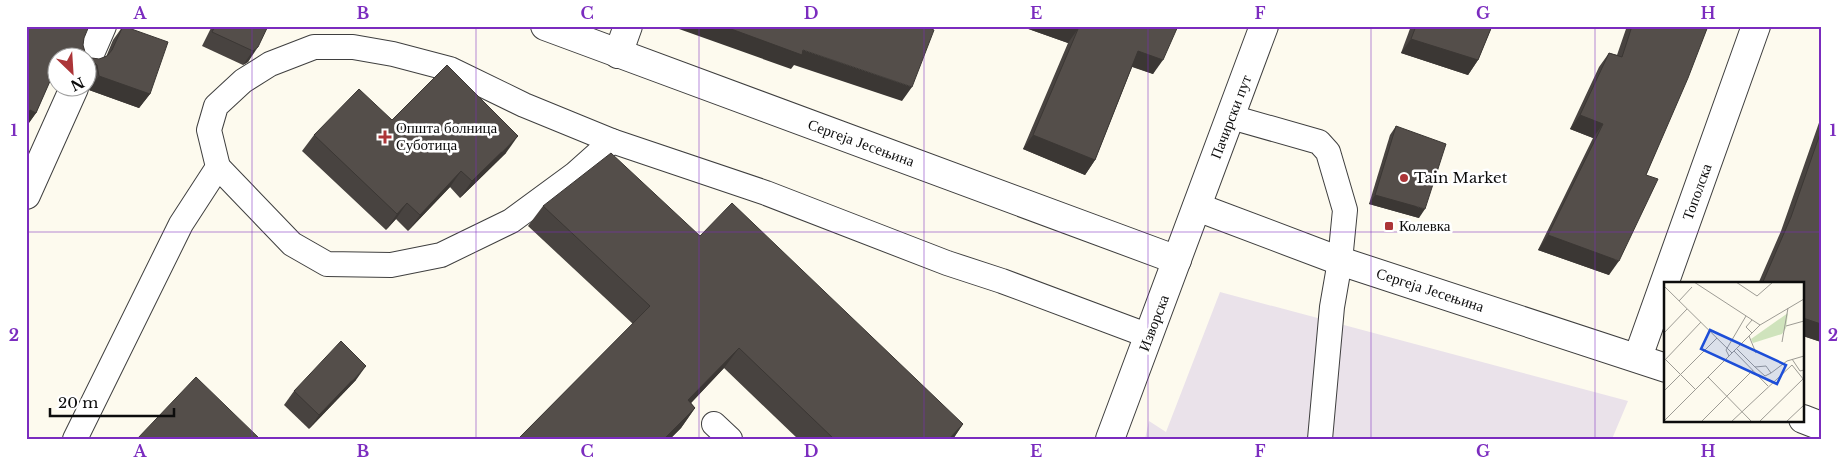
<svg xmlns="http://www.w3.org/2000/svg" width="1847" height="465" viewBox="0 0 1847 465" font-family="'Libre Baskerville',serif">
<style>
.industrial{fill:#eae2ea}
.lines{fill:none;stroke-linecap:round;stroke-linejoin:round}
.service-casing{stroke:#3f3f3f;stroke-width:26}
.minor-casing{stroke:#3f3f3f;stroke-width:30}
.tertiary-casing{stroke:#3f3f3f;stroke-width:30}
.service{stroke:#fff;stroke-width:24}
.minor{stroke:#fff;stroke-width:28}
.tertiary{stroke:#fff;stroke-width:28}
.wall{fill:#484340}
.shaded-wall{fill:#3b3734}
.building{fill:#544e4a;stroke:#3b3734}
.grid{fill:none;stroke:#7b2cbf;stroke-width:1;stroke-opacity:0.55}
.poi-dot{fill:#ac3538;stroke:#fff;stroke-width:2}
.labels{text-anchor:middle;stroke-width:5;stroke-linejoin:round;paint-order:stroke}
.street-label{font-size:15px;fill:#0c0c0c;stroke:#fff}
.poi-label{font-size:15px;fill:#0c0c0c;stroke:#fff;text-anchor:start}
.inset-road{fill:none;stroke:#9d9b94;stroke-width:1}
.view{fill:#1d4ed8;fill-opacity:0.15;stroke:#1d4ed8;stroke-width:2.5}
.inset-edge{fill:none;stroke:#0c0c0c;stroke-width:2.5}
.neatline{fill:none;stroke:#7b2cbf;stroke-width:2}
.grid-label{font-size:16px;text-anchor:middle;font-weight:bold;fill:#7b2cbf}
</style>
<rect width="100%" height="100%" fill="#fdfaee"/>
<polygon class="industrial" points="1220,292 1628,401 1612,439 1145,439 1149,421 1166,432"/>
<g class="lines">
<defs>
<g id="service">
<polyline points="1231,117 1319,142 1328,152 1345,210 1340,261 1332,307 1320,439"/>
<polyline points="218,167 209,130 216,106 243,81 270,64 314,47 353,47 393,54 450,69 524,105 612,141"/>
<polyline points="714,424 730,439"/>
<polyline points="75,439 181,224 218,167 292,244 327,264 391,265 441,255 511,221 575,174 612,141 766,193 947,263 1002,281 1149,336"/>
</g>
<g id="minor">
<polyline points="545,26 1177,260"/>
<polyline points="618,54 628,26"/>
<polyline points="88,58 102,26"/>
<polyline points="26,195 74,88"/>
<polyline points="1197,207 1340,261 1666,368"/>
<polyline points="1638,357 1756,26"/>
<polyline points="1803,419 1821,426"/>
</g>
<polyline id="tertiary" points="1110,439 1264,26"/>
</defs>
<use href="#service" class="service-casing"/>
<use href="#minor" class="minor-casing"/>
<use href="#tertiary" class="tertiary-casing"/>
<use href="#service" class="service"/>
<use href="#minor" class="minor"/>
<use href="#tertiary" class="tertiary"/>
</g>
<g class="wall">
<polygon points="26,26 84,38 83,45 85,52 92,58 99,59 106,57 113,40 123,26 150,94 139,108 89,90 88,82 88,58 58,78 52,76 36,113 26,127"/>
<polygon points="212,26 268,26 248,62 243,65 202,46"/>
<polygon points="1020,26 1178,26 1153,74 1132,67 1095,160 1085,175 1023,149 1068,43"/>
<polygon points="1411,26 1492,26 1478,60 1468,75 1401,53"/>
<polygon points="1627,26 1708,26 1646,175 1609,275 1538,250 1593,138 1570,129 1599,67 1609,53 1617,55"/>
<polygon points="1821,117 1821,342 1803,336 1803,284 1758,284 1781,231"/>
<polygon points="392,120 506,153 460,198 450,187 408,231 396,219 386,230 302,151 314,135"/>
<polygon points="1396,126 1419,218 1369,204 1390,135"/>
<polygon points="543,206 700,236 963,424 953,439 798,439 724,368 691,403 695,408 681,428 670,439 518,439 633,324 528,226"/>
<polygon points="356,380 309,429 284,405 294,391"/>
</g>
<g class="shaded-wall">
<polygon points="681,26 723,26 803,50 912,87 902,101 794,65 791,69 679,29"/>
<polygon points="1020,26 1070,26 1078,29 1068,43"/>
<polygon points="1411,39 1478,60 1468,75 1401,53"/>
<polygon points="258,47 248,62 243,65 253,51"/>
<polygon points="1138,51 1163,60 1153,74 1128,65"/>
<polygon points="58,62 58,78 49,75"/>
<polygon points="99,76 150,94 139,108 89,90"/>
<polygon points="30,110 36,113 26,127 26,116"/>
<polygon points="1580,115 1603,124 1593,138 1570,129"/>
<polygon points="1033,135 1095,160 1085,175 1023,149"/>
<polygon points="518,136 506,153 460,198 472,181"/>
<polygon points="461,171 450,187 408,231 420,215"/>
<polygon points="1375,195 1425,209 1419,218 1369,204"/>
<polygon points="407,203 396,219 386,230 397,214"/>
<polygon points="1548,235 1619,261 1609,275 1538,250"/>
<polygon points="1803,318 1821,324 1821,342 1803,336"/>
<polygon points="739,348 724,368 674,421 688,400"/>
<polygon points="366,366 356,380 309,429 319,415"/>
<polygon points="695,408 681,428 670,439 664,439"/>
<polygon points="963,424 953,439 949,439"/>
</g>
<g class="building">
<polygon points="26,26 89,26 84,38 83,45 85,52 92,58 99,59 107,56 112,50 123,26 168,42 150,94 99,76 97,65 90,59 88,59 88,58 58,58 58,63 36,113 30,110 26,120"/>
<polygon points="215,26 268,26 258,47 253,51 212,32"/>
<polygon points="723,26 923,26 934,30 912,87 803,50 802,55"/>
<polygon points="1070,26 1178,26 1163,60 1138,51 1095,160 1033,135 1078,29"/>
<polygon points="1416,26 1492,26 1478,60 1411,39"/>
<polygon points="1632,26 1708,26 1688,78 1646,175 1658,179 1619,261 1548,235 1603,124 1580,115 1609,53 1622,57"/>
<polygon points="447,65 518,136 472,181 461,171 420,215 407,203 397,214 314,135 359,89 392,120"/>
<polygon points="1396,126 1446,144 1425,209 1375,195"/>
<polygon points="1821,131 1821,324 1803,318 1803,284 1762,284 1791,217"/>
<polygon points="611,153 700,236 732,203 963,424 949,439 834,439 739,348 688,400 695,408 664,439 518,439 650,306 543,206"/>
<polygon points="341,341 366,366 319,415 294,391"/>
<polygon points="196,377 260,439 137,439"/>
</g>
<path class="grid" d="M252,26v413M476,26v413M699,26v413M924,26v413M1148,26v413M1371,26v413M1595,26v413M26,232h1795"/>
<g class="poi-dot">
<path d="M382.5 129.5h5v5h5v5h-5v5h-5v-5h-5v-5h5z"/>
<circle cx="1404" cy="178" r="5"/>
<rect x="1384" y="221" width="10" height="10" rx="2.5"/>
</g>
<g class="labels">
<g class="street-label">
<text transform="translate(1231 117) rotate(-69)" y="5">Пачирски пут</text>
<text transform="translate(861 143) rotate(20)" y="5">Сергеја Јесењина</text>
<text transform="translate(1697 192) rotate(-70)" y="5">Тополска</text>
<text transform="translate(1430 290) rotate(18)" y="5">Сергеја Јесењина</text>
<text transform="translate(1154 323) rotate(-69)" y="5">Изворска</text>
</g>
<g class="poi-label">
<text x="396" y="133">Општа болница<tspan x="396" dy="17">Суботица</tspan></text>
<text x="1414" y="183">Tain Market</text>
<text x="1399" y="231">Колевка</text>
</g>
</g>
<g transform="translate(1664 282)">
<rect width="140" height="140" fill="#fdfaee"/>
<path d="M124,31l-2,15 -4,6 -29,9 -2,-4z" fill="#cfe3bc"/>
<path class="inset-road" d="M30,0l66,43M72,0l21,14 16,-14M0,4l68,67M15,19l13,-14M122,44l18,-5M0,51l23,-24M88,51l-6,-6 6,-7M85,54l7,17M118,60l6,-34M72,66l19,19 11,-1 5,7 16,-12 17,-5M70,69l34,35M65,74l-3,-6 20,-34M0,76l31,31M128,77l8,12 4,-1M0,79l37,-39M91,85l10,9 6,-3M44,95l44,45M0,109l53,-53M0,139l96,-96 44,-26M37,140l52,-52M67,140l61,-57 12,15M95,140l44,-43M122,140l18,-17"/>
<path class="view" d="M46,48l76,35 -9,19 -76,-35z"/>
<rect width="140" height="140" class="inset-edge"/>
</g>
<rect width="1847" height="465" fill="none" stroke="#ffffff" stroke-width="55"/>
<g transform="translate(72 72) rotate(155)"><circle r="24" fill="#ffffff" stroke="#9e9e9e"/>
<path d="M0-4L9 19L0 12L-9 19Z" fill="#ac3538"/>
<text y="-8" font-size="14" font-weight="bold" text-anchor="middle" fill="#0c0c0c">N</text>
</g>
<path d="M50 408v8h124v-8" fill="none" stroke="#0c0c0c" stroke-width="2.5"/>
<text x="58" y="408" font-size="15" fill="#0c0c0c" stroke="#ffffff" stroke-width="4" paint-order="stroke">20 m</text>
<rect x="28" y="28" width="1792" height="410" class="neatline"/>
<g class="grid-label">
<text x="140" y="19">A</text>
<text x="363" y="19">B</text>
<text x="587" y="19">C</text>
<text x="811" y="19">D</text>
<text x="1036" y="19">E</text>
<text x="1260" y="19">F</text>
<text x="1483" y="19">G</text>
<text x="1708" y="19">H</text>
<text x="14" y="136">1</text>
<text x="1833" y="136">1</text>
<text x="14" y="341">2</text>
<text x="1833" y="341">2</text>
<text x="140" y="457">A</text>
<text x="363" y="457">B</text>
<text x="587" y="457">C</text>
<text x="811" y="457">D</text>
<text x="1036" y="457">E</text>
<text x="1260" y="457">F</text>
<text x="1483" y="457">G</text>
<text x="1708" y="457">H</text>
</g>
</svg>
